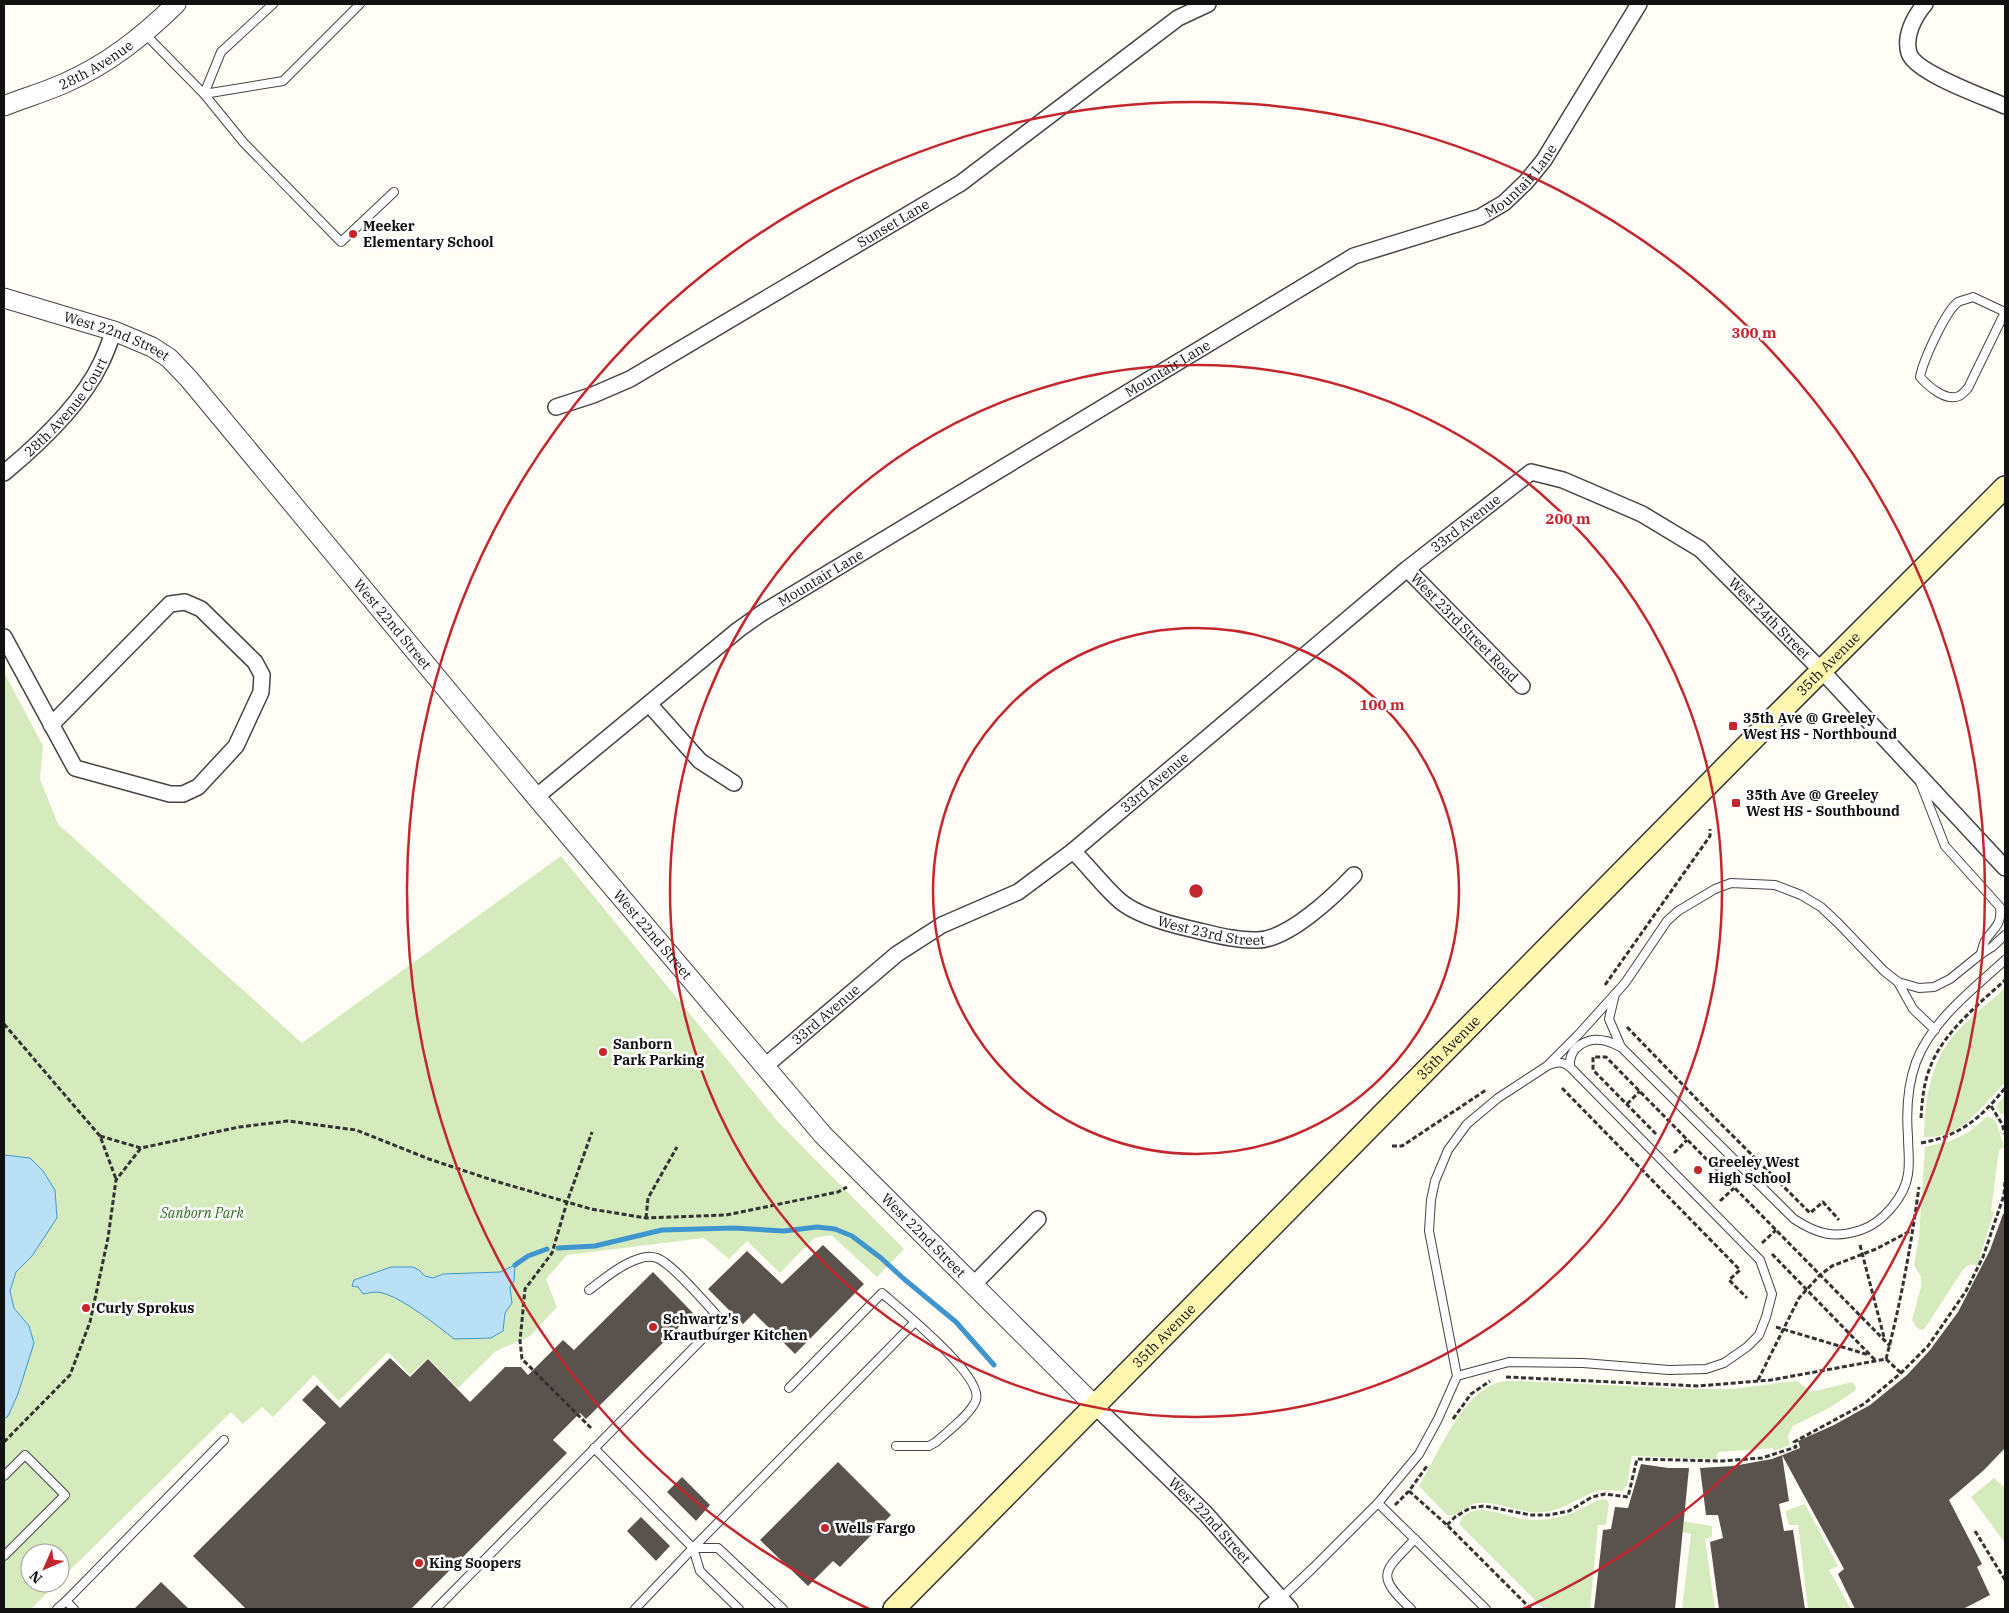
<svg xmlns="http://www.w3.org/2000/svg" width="2009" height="1613" viewBox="0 0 2009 1613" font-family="'IBM Plex Serif',serif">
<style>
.green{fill:#d5ebbd}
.water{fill:#b9e0f7;stroke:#3f96cf}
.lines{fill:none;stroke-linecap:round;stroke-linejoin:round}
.stream{stroke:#3f96cf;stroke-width:5}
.building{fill:#5a524d}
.service-casing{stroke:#444;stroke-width:10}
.minor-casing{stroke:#444;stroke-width:18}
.tertiary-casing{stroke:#444;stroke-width:21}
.secondary-casing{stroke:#333;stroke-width:24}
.path{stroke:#333;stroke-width:3;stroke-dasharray:5 2.5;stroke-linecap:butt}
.service{stroke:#fff;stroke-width:8}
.minor{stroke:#fff;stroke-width:15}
.tertiary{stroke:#fff;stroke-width:19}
.secondary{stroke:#fff6b0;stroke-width:21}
.ring{fill:none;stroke:#c4262e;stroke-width:2.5}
.poi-dot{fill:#c4262e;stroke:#fff;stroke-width:2}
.labels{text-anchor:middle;stroke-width:5;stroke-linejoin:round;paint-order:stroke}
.street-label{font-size:14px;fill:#111;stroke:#fff}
.poi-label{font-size:14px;font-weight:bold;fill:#111;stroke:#fff;text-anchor:start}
.park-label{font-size:14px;font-style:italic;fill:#2f6b1f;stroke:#fff}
.centre{fill:#c4262e;stroke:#fff;stroke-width:2.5}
.ring-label{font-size:15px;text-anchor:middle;font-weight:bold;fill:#c4262e;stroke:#fff;stroke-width:5;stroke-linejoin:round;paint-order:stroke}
</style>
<rect width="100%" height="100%" fill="#fffdf5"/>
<g class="green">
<polygon points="4,672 43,746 40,779 58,824 302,1043 561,856 778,1122 904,1249 877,1277 831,1235 814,1238 780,1273 747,1241 729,1259 704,1238 567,1255 546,1279 557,1307 530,1336 496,1351 458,1388 428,1358 410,1375 388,1352 339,1401 314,1375 273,1417 262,1407 243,1424 231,1412 60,1580 60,1553 30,1553 30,1583 57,1583 31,1609 4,1609"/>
<path d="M2005,988v95c-24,23 -43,56 -81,54 1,-34 5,-67 25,-96 11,-16 41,-39 56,-53z"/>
<polygon points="2005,1095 2005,1114 2000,1114 1996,1106"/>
<path d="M1988,1116l8,5 8,26 -5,3 -8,61 3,1 -17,54c-7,-3 -10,0 -15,5l-37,57 -3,2 -5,-2 -5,-8 9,-33v-10l-7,-12 5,-28 6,-90 28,-7 16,-8z"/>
<path d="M1519,1381l175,8h38l65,-8 14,11 41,-10 4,5 -1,4 -26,17 -36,18 -5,10 2,9 -16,6 -1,-3 -55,4 -2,7 -84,-3 -5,29 -5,6c-10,0 -20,-3 -30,2 -17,7 -30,17 -49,19 -22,3 -43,-11 -65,-9 -11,1 -21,15 -31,12l-28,-29c20,-32 42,-94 81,-104 5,-2 13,-1 19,-1z"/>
<polygon points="1994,1478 2005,1488 2005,1543 1971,1497"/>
<path d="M1602,1499l5,1 2,4 -3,21h-8l-8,84h-46l-85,-85c11,-26 45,-8 64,-5 18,3 38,-1 54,-8 8,-4 16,-9 25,-12z"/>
<polygon points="1805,1504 1838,1566 1829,1570 1851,1609 1808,1609 1798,1525 1789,1525 1785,1511"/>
<polygon points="1682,1521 1712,1526 1712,1537 1705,1539 1715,1609 1682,1609 1691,1534 1681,1532"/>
</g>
<g class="water">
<polygon points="4,1155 30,1158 43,1171 55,1190 57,1218 32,1256 16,1272 10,1291 14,1308 29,1326 34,1343 18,1394 8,1416 4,1419"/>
<path d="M515,1265l-1,16 -4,6 2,16 -7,10 -2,18 -12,7 -37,1c-16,-13 -53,-42 -72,-46 -5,-2 -14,0 -19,1l-5,-7 -6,-1 2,-6 37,-13h22l6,3 6,6 8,2 10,-4 57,-2z"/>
</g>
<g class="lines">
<g class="stream">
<polyline points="558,1248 595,1246 662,1230 734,1228 784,1231 817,1227 835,1229 852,1236 881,1258 904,1279 956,1322 994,1365"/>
<polyline points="515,1265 528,1256 547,1249"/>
</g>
</g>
<g class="building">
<polygon points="2003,1214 2005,1214 2005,1448 1984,1470 1949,1500 1982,1564 1977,1567 1990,1595 1963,1609 1855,1609 1838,1574 1844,1569 1782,1455 1789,1501 1779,1504 1784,1531 1793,1530 1805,1609 1719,1609 1710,1542 1723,1538 1718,1515 1706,1515 1700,1468 1733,1466 1772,1459 1800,1448 1798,1441 1834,1425 1870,1405 1907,1375 1930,1350 1958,1312 1990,1250"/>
<polygon points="823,1245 864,1284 795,1354 754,1313 743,1324 708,1289 747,1251 782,1284"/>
<polygon points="653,1272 693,1313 586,1419 580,1413 553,1440 567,1453 411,1609 246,1609 193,1556 326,1423 302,1400 317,1385 340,1408 390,1358 410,1377 428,1359 470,1402 505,1367 521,1367 528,1375 563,1340 574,1350"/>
<polygon points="838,1462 891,1515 840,1567 833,1561 808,1586 760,1540"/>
<polygon points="1641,1464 1668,1468 1689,1468 1675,1609 1594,1609 1603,1530 1611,1529 1615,1507 1628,1508"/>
<polygon points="682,1477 710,1505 696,1521 667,1492"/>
<polygon points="641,1517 670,1546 656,1561 627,1531"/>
<polygon points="161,1582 189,1609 134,1609"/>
</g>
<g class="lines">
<defs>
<g id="service">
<polyline points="273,4 221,52 204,94 244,143 341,242 394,192"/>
<polyline points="145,34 204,94 283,81 360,4"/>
<path d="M2005,312l-37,76c-2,2 -6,7 -9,8 -13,6 -31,-10 -39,-19 3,-16 25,-65 38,-75 4,-2 11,-3 15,-5l32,15"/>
<path d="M1920,782l25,64 55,61c2,19 -6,20 -15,34 -2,4 -3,9 -4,13"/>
<polyline points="1898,982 1913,1009 1935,1030"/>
<path d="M1615,994l-6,25 12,28 173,172c23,15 40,20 67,11 21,-7 44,-33 47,-56 2,-12 0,-25 0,-37 -2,-26 -1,-50 8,-75 16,-42 57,-73 89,-102"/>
<path d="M1570,1067c-2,-20 18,-31 36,-26 5,1 10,4 15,6"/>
<path d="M1457,1376l52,-14 74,1 86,7 37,-1 18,-6 23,-16 12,-12 7,-18 6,-23 -12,-34 -190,-193c-8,-6 -12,-5 -21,-2"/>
<path d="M789,1388l93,-95c18,16 102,83 94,107 -5,14 -29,32 -40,42l-7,4h-33"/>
<polyline points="594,1448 693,1548 700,1571 739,1609"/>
<polyline points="4,1476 25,1455 65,1495 4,1556"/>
<polyline points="1378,1503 1486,1609"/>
<polyline points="693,1548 718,1548 783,1609"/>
<polyline points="1280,1599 1313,1568 1378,1503 1419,1454 1438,1419 1457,1376 1429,1231 1431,1200 1435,1181 1448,1150 1467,1124 1498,1098 1547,1066 1578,1035 1625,983 1667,921 1678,911 1715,889 1731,883 1775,885 1801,895 1821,907 1839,924 1884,971 1898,982 1919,988 1934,987 1950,979 1981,954 1992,947 2005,935"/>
<polyline points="66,1601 224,1440"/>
<polyline points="57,1609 66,1601 74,1609"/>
<path d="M436,1609l285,-289c-13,-14 -48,-56 -64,-62 -6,-2 -14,-1 -19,1 -18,6 -34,20 -49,31"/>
<polyline points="635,1609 693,1548 915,1322"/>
<path d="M1411,1609c-37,-35 -27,-37 4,-70"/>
</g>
<g id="minor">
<path d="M1925,4c-11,13 -21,32 -16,49 6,20 76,44 96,53"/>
<path id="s1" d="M556,407l37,-12 37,-16 331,-196 217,-165 30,-14"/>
<path id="s2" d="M4,473c35,-29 77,-68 97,-110 5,-10 9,-22 13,-32"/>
<path id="s3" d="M1407,569l115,117"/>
<polyline points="4,637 75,768 170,794 183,794 198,787 236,746 261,692 262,675 255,662 201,609 185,602 170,604 51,725"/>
<polyline points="649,704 700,761 734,783"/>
<path id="s4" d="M536,797l202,-167 24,-17 592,-357 126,-39 24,-14 22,-21 18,-22 95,-156"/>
<path id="s5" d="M1073,851c16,16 30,35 47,50 18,15 49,23 71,28 22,5 45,12 67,11 31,-1 76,-44 96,-65"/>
<path id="s6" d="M764,1067l133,-113 45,-29 76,-33 55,-41 334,-282 124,-97 32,8 79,34 58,35 123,123 182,196"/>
<polyline points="973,1285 1038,1219"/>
<path id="s7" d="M1095,1406l111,108 84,95"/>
<polyline points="1267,1609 1280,1599"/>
</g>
<g id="tertiary">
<path id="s8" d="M4,106c20,-8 41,-14 61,-23 43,-19 77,-46 111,-79"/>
<path id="s9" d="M4,298l110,33 38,16 17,11 20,21 347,418 287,338 272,271"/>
</g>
<g id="secondary">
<path id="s10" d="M894,1609l872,-883 239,-239"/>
</g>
</defs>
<use href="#service" class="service-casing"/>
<use href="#minor" class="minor-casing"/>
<use href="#tertiary" class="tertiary-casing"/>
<use href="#secondary" class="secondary-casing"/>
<g class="path">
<polyline points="1605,985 1710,836 1710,829"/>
<polyline points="4,1024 100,1136 116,1179"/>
<polyline points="1627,1027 1713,1116 1810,1213 1823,1202 1839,1220"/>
<polyline points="1562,1088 1740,1270 1729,1280 1747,1298"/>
<polyline points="1627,1104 1640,1091"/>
<polyline points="1991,1106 2002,1124 2005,1134"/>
<path d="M1921,1118c1,-18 3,-37 10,-53 13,-33 49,-62 74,-85"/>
<polyline points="1656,1134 1593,1070 1593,1057 1606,1057 1890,1346"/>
<polyline points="100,1136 141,1148 239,1127 288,1121 356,1130 429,1159 495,1181 591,1209 646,1218 726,1215 838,1192 847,1187"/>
<path d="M1921,1143c39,-7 60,-25 84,-55"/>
<polyline points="1392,1146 1402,1146 1486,1090"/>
<polyline points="1674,1153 1687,1140"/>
<polyline points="1720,1201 1734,1188"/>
<polyline points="646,1218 648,1198 677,1147"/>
<polyline points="1762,1243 1776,1230"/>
<polyline points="1860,1245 1885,1341"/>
<polyline points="1772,1254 1875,1360"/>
<polyline points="1776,1327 1869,1355"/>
<polyline points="1886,1359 1901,1373"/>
<path d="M1506,1377l192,9 73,-6 115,-21c15,-57 25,-114 33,-172"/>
<polyline points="1758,1380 1799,1298 1820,1275 1832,1266 1876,1249 1912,1230"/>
<polyline points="1453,1419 1471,1394 1490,1381"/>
<polyline points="591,1428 522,1359 520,1341 525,1289 552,1253 567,1202 592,1132"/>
<polyline points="4,1442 70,1375 90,1322 108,1238 116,1180 141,1148"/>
<polyline points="1409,1491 1447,1525 1531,1609"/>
<polyline points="1395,1505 1409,1491 1427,1466"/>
<polyline points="1447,1525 1455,1517 1470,1508 1484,1506 1531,1515 1549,1515 1569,1511 1592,1497 1605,1494 1628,1497 1637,1459 1721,1461 1762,1458 1796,1447 1794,1442 1864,1404 1901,1373 1928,1346 1966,1291 1983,1257 2004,1195 2005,1182"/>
<polyline points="1975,1531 2005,1580"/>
</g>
<use href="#service" class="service"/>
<use href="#minor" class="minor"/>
<use href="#tertiary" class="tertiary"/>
<use href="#secondary" class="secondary"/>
</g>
<g class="ring">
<circle cx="1196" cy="891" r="263"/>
<circle cx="1196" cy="891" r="526"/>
<path d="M869 1609A789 789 0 1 1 1523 1609"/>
</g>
<g class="poi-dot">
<circle cx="353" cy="234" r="5"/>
<rect x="1728" y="721" width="10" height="10" rx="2.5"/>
<rect x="1731" y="798" width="10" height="10" rx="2.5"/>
<circle cx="603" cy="1052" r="5"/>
<circle cx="1698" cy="1170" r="5"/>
<circle cx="86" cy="1308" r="5"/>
<circle cx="653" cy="1327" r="5"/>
<circle cx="825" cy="1528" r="5"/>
<circle cx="419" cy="1563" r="5"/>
</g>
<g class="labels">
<g class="street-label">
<text dy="5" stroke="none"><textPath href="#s8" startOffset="101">28th Avenue</textPath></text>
<text dy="5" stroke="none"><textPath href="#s4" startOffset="1170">Mountair Lane</textPath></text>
<text dy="5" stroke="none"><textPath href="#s1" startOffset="385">Sunset Lane</textPath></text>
<text dy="5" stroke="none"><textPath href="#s9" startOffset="119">West 22nd Street</textPath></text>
<text dy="5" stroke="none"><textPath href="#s4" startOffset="765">Mountair Lane</textPath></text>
<text dy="5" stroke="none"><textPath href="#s2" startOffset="91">28th Avenue Court</textPath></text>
<text dy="5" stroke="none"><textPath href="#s6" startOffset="891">33rd Avenue</textPath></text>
<text dy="5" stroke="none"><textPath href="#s4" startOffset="360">Mountair Lane</textPath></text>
<text dy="5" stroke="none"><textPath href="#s6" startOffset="1259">West 24th Street</textPath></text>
<text dy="5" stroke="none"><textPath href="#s9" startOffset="524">West 22nd Street</textPath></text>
<text dy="5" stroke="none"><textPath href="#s3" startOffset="82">West 23rd Street Road</textPath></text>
<text dy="5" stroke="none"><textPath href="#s10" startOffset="1329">35th Avenue</textPath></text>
<text dy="5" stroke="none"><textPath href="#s6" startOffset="486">33rd Avenue</textPath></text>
<text dy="5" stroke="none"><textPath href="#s5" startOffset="166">West 23rd Street</textPath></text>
<text dy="5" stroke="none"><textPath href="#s9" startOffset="929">West 22nd Street</textPath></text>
<text dy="5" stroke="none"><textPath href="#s6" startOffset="81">33rd Avenue</textPath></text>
<text dy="5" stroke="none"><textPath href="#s10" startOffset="789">35th Avenue</textPath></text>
<text dy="5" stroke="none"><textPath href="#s9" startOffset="1334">West 22nd Street</textPath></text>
<text dy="5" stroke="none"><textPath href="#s10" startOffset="384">35th Avenue</textPath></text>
<text dy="5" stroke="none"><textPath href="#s7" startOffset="162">West 22nd Street</textPath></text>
</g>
<g class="poi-label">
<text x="363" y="231">Meeker<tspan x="363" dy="16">Elementary School</tspan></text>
<text x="1743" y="723">35th Ave @ Greeley<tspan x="1743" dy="16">West HS - Northbound</tspan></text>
<text x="1746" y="800">35th Ave @ Greeley<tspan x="1746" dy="16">West HS - Southbound</tspan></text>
<text x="613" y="1049">Sanborn<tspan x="613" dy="16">Park Parking</tspan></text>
<text x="1708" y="1167">Greeley West<tspan x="1708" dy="16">High School</tspan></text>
<text x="96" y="1313">Curly Sprokus</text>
<text x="663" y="1324">Schwartz's<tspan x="663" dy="16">Krautburger Kitchen</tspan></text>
<text x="835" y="1533">Wells Fargo</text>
<text x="429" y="1568">King Soopers</text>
</g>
<g class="park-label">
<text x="202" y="1218">Sanborn Park</text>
</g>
</g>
<circle cx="1196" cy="891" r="8" class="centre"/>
<g class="ring-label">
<text x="1754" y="338">300 m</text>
<text x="1568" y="524">200 m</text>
<text x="1382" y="710">100 m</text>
</g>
<rect width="2009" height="1613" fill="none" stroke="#111111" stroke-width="10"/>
<g transform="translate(45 1568) rotate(225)"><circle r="24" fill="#ffffff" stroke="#a0a0a0"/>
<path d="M0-4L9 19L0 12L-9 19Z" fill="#c4262e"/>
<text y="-8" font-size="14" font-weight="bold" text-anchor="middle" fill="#111111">N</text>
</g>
</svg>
